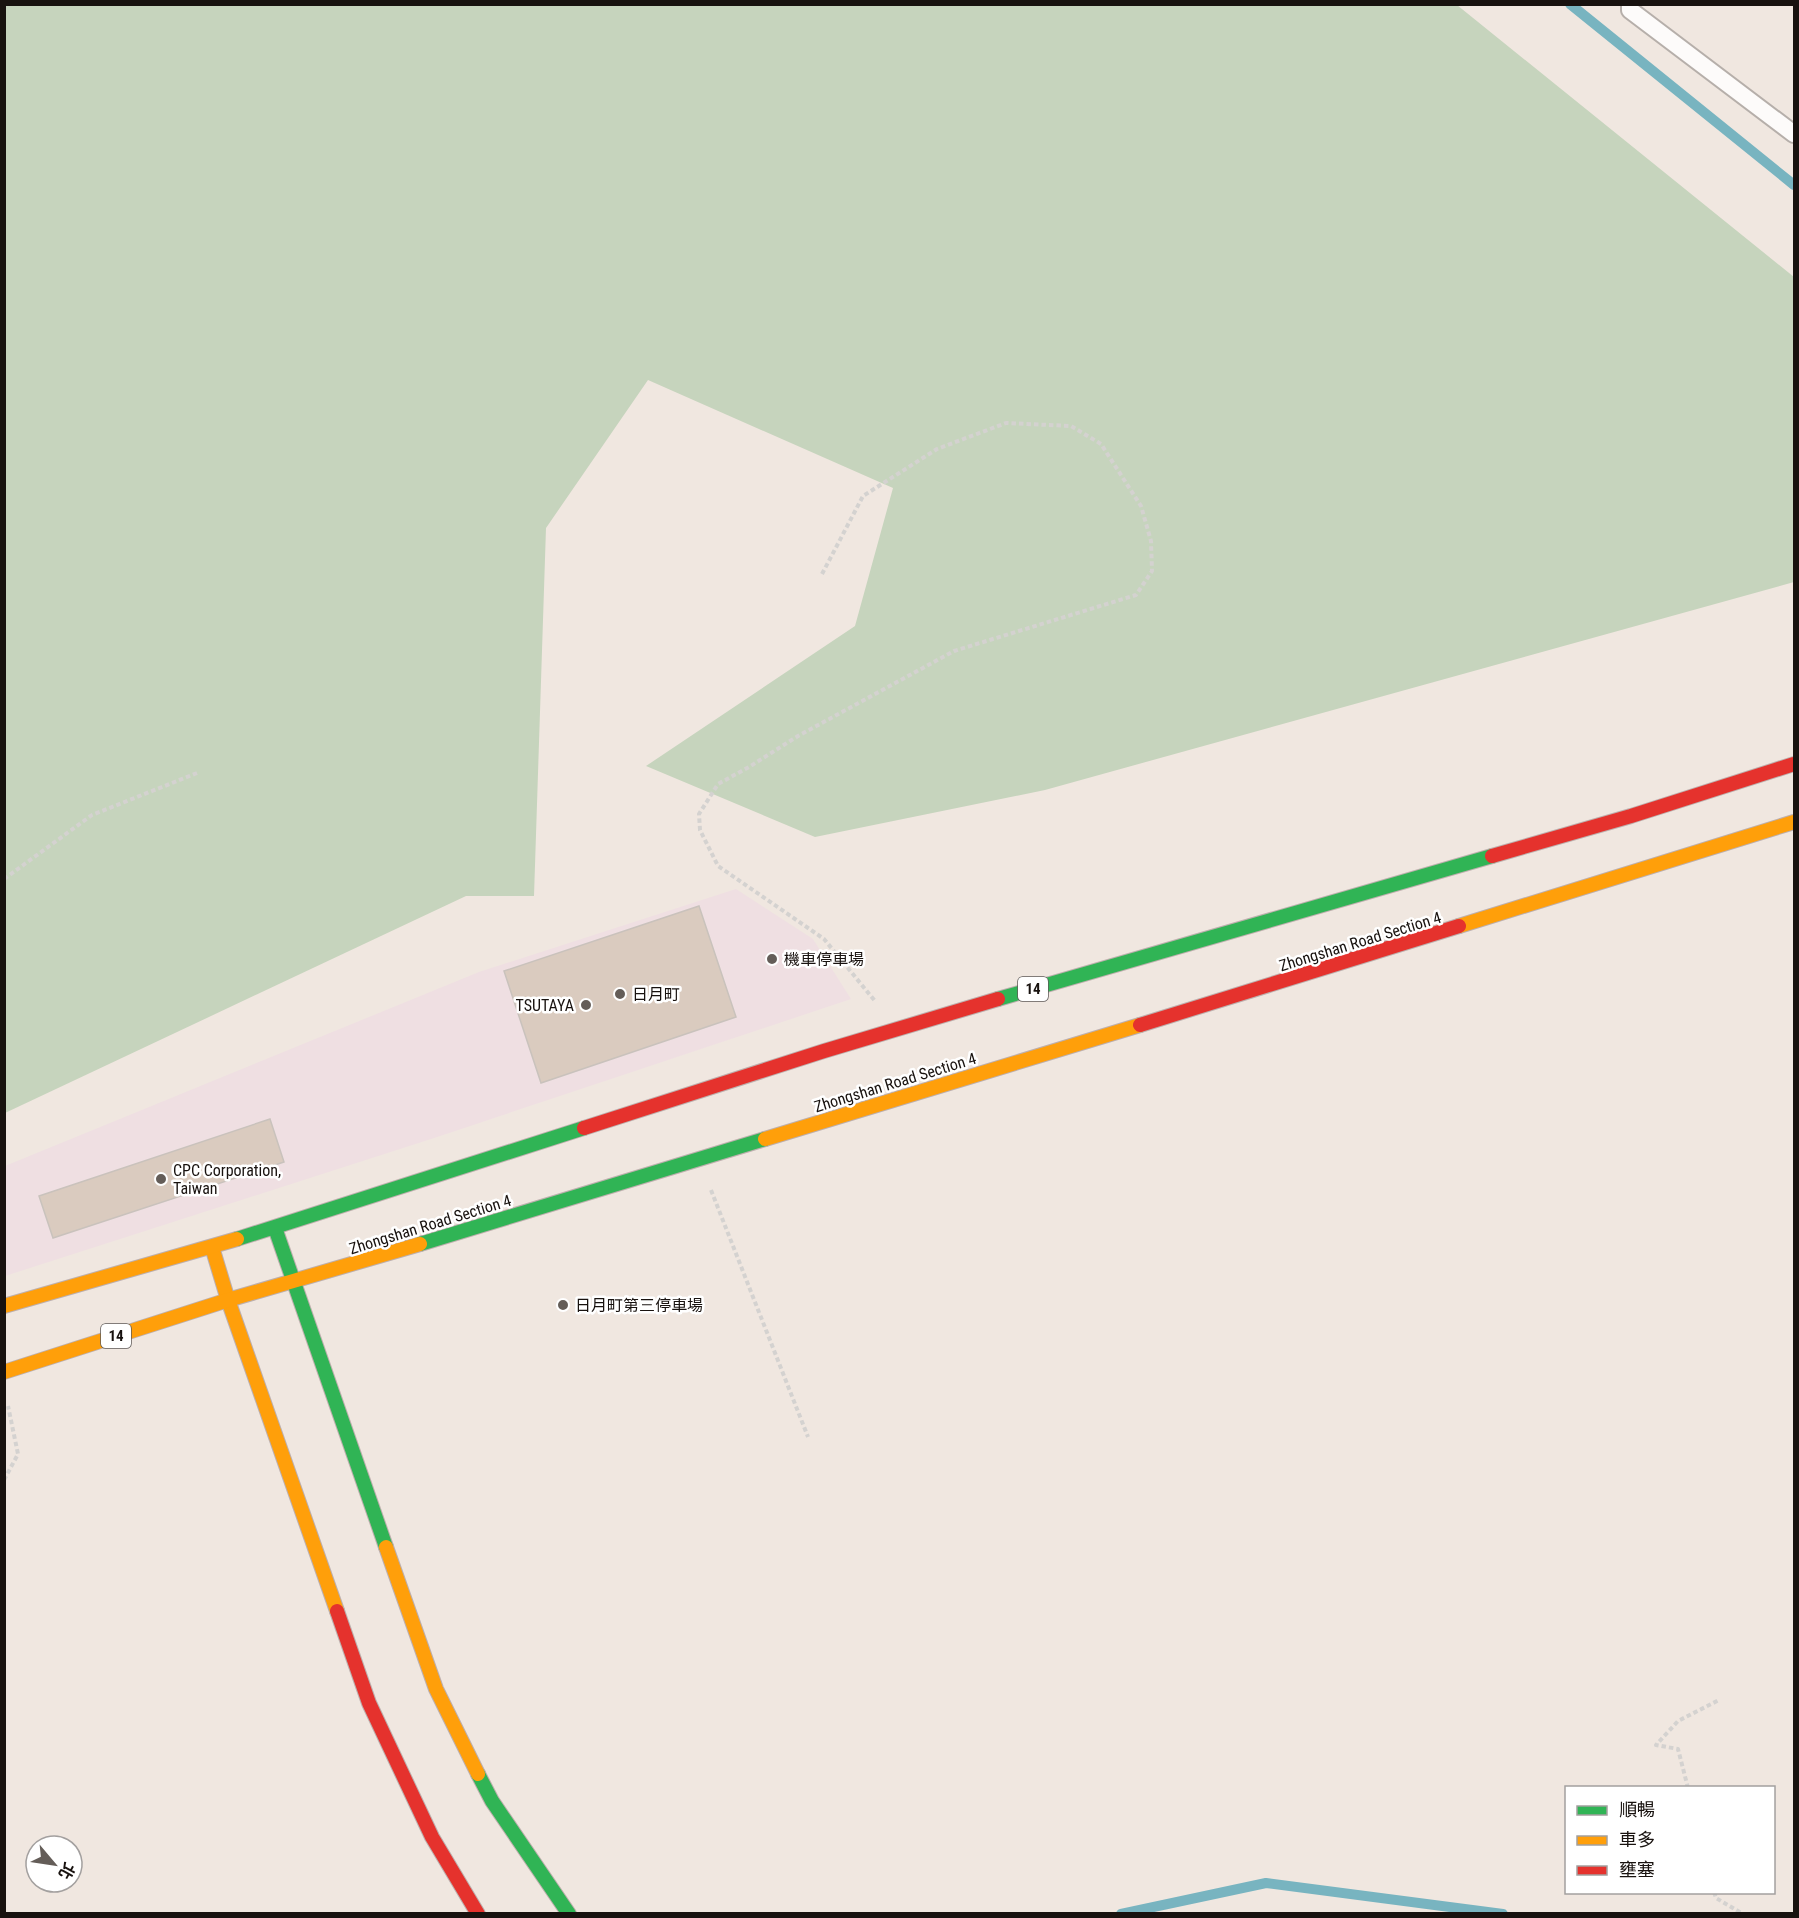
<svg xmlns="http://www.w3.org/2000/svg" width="1799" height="1918" viewBox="0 0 1799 1918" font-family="'Roboto Condensed','Noto Sans TC',sans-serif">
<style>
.commercial{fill:#efdfe2}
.green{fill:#c6d4bd}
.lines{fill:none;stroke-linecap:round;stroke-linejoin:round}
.stream{stroke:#78b4c0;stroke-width:10}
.building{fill:#dacbbf;stroke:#c9c2bc;stroke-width:1.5}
.lane-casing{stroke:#b6afaa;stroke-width:20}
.fast-casing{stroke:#bdafad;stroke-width:16}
.slow-casing{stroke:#bdafad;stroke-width:16}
.jam-casing{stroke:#bdafad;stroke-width:16}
.path{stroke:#d4d2d0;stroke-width:4;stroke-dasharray:4.5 3;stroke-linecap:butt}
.lane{stroke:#fdfbfa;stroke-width:16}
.fast{stroke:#30b455;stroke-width:14}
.slow{stroke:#ff9f0a;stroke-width:14}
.jam{stroke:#e5322d;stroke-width:14}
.poi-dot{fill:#645d58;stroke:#fff;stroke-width:2}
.labels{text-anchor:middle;stroke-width:5;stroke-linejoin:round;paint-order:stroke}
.shield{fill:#fff;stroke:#5d5957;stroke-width:1.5}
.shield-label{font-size:15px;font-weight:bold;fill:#18120f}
.street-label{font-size:16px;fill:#18120f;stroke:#fff}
.poi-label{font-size:16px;fill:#18120f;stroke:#fff;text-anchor:start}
</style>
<rect width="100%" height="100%" fill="#f0e7e0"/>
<polygon class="commercial" points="736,889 813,939 851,999 434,1138 5,1276 5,1166 479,972"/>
<polygon class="green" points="4,5 1457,5 1794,277 1794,582 1045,790 815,837 646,766 855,626 893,488 648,380 546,528 534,896 466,896 5,1113"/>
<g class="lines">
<g class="stream">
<polyline points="1570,4 1794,185"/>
<polyline points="1121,1914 1266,1883 1503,1914"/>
</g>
</g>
<g class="building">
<polygon points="699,906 736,1017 541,1083 504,971"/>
<polygon points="270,1119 284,1162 53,1238 39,1196"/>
</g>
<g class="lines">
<defs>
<polyline id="lane" points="1630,4 1630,10 1794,134"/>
<g id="fast">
<polyline points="998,999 1492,856"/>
<polyline points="275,1228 386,1547"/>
<polyline points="237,1239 584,1128"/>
<polyline points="420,1244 765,1139"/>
<polyline points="478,1774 492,1801 569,1914"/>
</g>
<g id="slow">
<polyline points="1459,926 1794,822"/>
<polyline points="765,1139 1140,1025"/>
<polyline points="212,1247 228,1300 337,1611"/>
<polyline points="4,1306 237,1239"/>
<polyline points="4,1372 228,1300 420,1244"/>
<polyline points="386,1547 436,1689 478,1774"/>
</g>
<g id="jam">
<polyline points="1492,856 1631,816 1794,764"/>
<polyline points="1140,1025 1459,926"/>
<polyline points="584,1128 824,1051 998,999"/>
<polyline points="337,1611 369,1703 432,1837 478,1914"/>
</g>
</defs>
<use href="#lane" class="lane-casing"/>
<use href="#fast" class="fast-casing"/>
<use href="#slow" class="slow-casing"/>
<use href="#jam" class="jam-casing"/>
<g class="path">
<polyline points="822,574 863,496 937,449 1006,423 1071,426 1101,444 1141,506 1151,541 1152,571 1136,595 954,651 798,736 749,767 718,784 699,814 700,830 718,866 824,939 875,1001"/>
<polyline points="4,879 92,815 197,773"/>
<polyline points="711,1190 808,1437"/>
<polyline points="4,1480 18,1454 8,1406"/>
<polyline points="1688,1788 1678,1749 1656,1745 1678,1721 1719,1700"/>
<polyline points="1714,1892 1716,1898 1743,1914"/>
</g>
<use href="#lane" class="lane"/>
<use href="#fast" class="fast"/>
<use href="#slow" class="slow"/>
<use href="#jam" class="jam"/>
</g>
<g class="poi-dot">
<circle cx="772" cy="959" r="6"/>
<circle cx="620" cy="994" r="6"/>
<circle cx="586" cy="1005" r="6"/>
<circle cx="161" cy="1179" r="6"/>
<circle cx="563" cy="1305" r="6"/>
</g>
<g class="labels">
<g class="shield">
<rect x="1018" y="977" width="30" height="24" rx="4.5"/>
<rect x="101" y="1324" width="30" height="24" rx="4.5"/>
</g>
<g class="shield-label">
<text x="1033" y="994">14</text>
<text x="116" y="1341">14</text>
</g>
<g class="street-label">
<text transform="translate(1360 941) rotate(-17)" y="6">Zhongshan Road Section 4</text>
<text transform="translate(895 1082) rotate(-17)" y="6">Zhongshan Road Section 4</text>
<text transform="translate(430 1224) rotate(-17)" y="6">Zhongshan Road Section 4</text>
</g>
<g class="poi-label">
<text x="784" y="965">機車停車場</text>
<text x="632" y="1000">日月町</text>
<text x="574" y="1011" text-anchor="end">TSUTAYA</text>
<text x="173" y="1176">CPC Corporation,<tspan x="173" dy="18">Taiwan</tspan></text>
<text x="575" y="1311">日月町第三停車場</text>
</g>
</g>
<rect width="1799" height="1918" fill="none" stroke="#18120f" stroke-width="12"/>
<rect x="1565" y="1786" width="210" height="108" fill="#ffffff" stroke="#a3a09f" stroke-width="1.5"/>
<rect x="1577" y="1806" width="30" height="9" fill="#30b455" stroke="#a3a09f" stroke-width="1.5"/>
<text x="1619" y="1816" font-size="18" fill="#18120f">順暢</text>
<rect x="1577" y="1836" width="30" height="9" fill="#ff9f0a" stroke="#a3a09f" stroke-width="1.5"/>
<text x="1619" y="1846" font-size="18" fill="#18120f">車多</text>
<rect x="1577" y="1866" width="30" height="9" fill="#e5322d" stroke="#a3a09f" stroke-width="1.5"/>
<text x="1619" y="1876" font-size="18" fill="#18120f">壅塞</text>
<g transform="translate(54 1864) rotate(119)"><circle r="28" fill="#ffffff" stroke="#a3a09f" stroke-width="1.5"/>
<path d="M0-4.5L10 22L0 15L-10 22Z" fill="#645d58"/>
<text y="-9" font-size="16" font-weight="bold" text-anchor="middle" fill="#18120f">北</text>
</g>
</svg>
